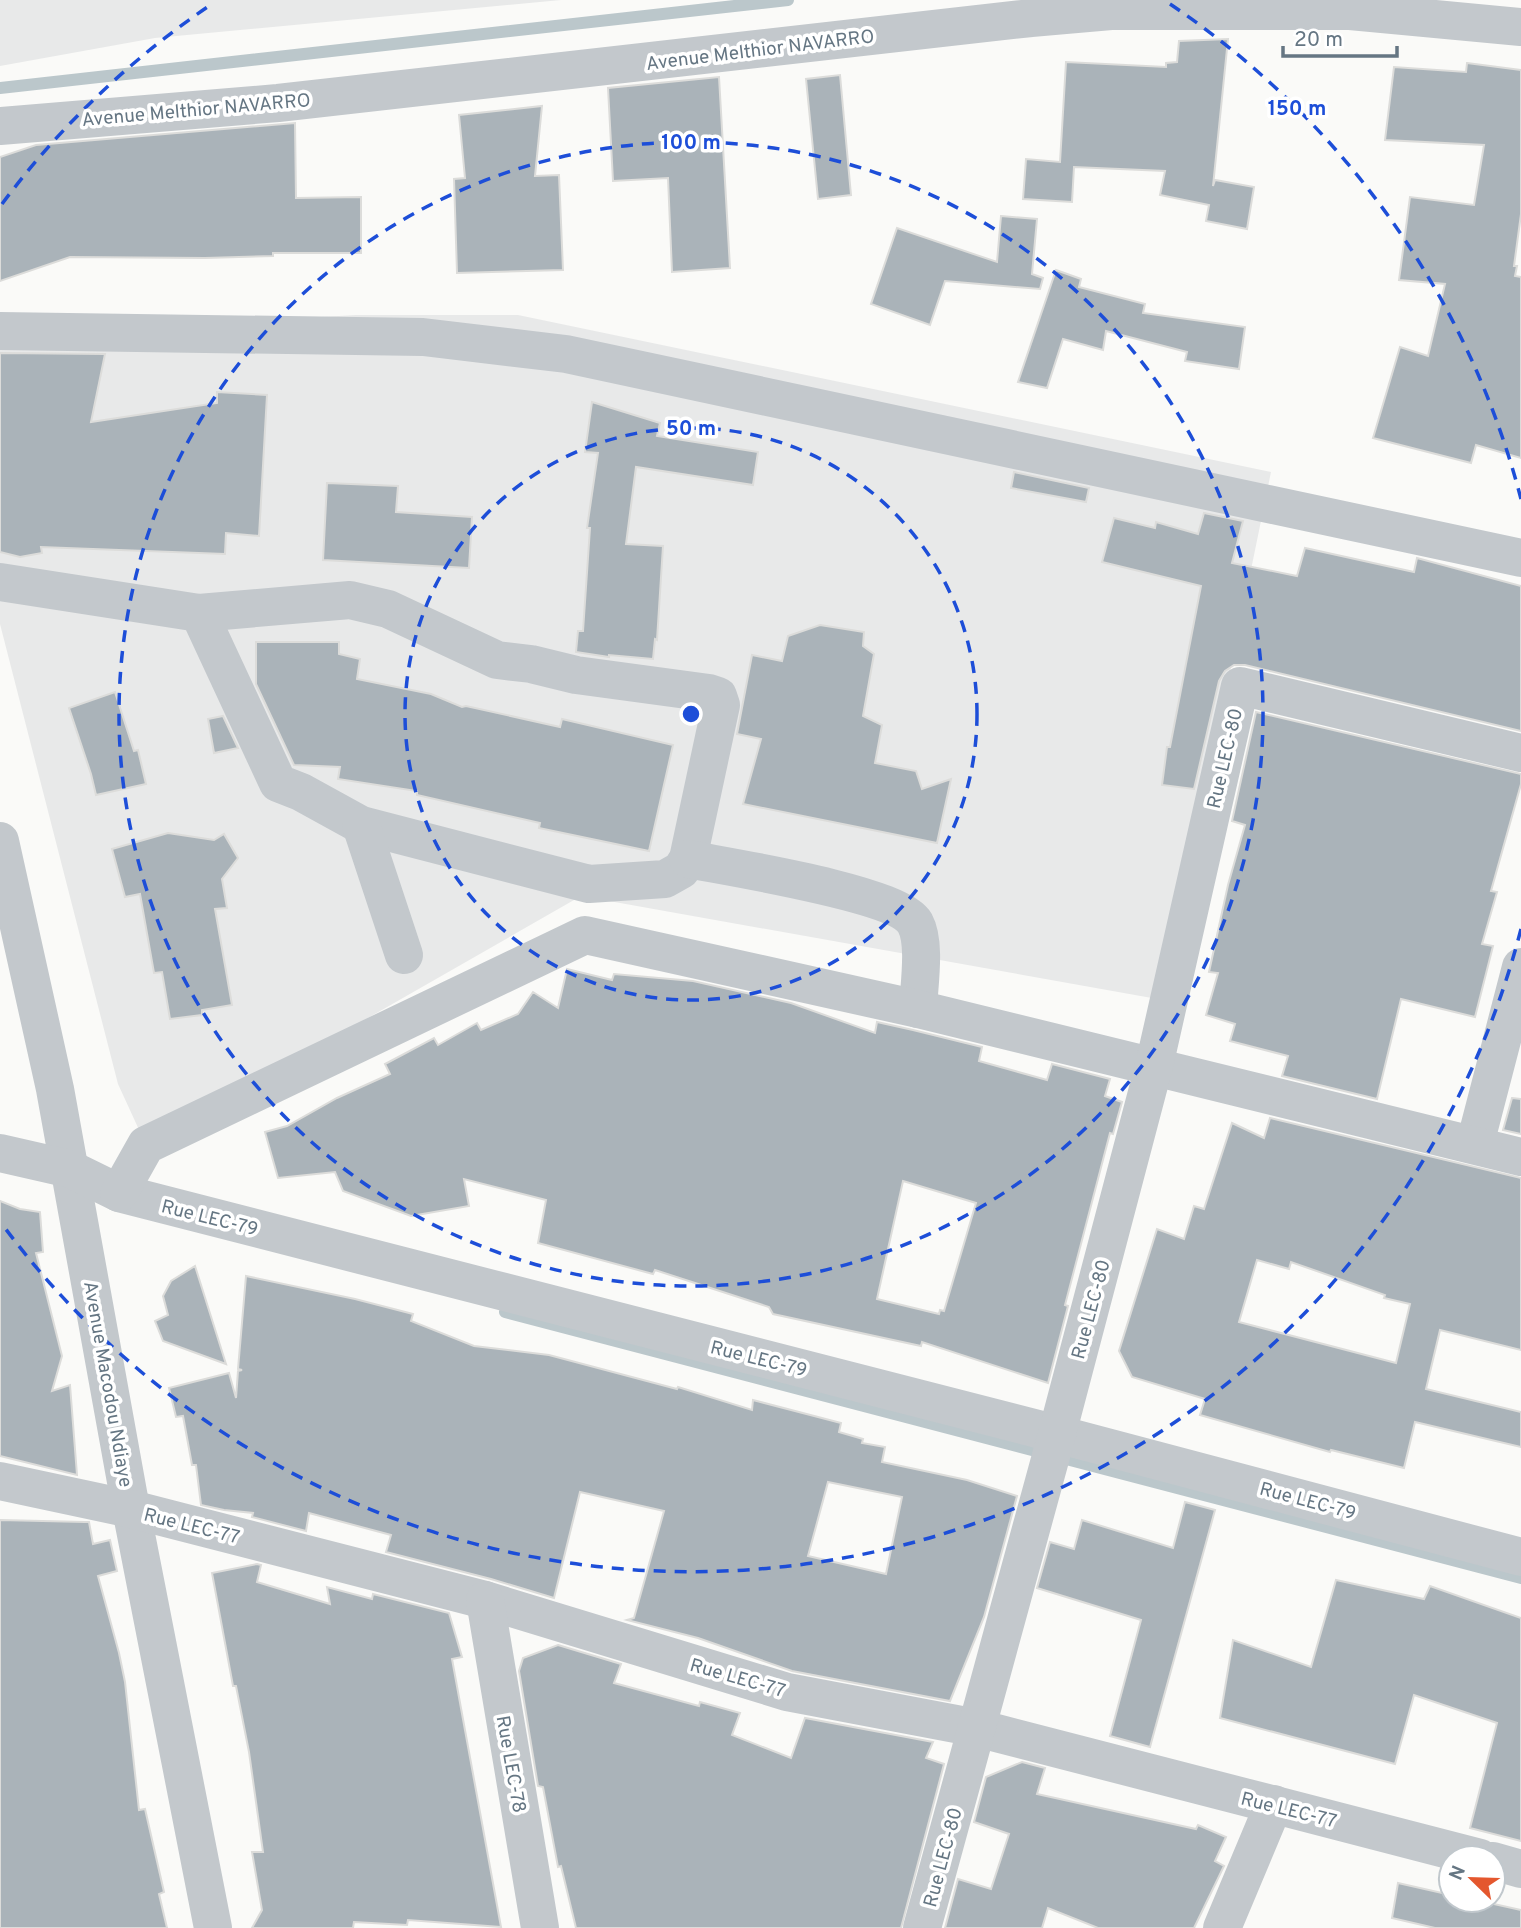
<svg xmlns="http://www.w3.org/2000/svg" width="1521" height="1928" viewBox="0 0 1521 1928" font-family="Overpass,sans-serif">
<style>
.built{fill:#e8e9e9}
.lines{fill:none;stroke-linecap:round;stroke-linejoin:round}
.stream{stroke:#bbc7cb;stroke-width:12}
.building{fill:#aab3b9;stroke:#dcdcda;stroke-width:2;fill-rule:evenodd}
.minor{stroke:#c3c8cc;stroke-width:38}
.ring{fill:none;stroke:#1d4ed8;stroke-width:3.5;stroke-dasharray:12 9}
.labels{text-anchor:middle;stroke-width:7;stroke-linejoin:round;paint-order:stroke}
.street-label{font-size:19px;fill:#657683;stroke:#fff}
.centre{fill:#1d4ed8;stroke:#fff;stroke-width:3.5}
.ring-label{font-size:21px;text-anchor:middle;font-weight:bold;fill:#1d4ed8;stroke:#fff;stroke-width:7;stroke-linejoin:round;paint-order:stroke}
</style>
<rect width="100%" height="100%" fill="#fafaf8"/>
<g class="built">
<polygon points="0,0 561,0 155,38 0,66"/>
<polygon points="356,315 518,315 1271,472 1163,1000 581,896 146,1145 118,1084 0,624 0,336"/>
</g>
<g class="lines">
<g class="stream">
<polyline points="0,88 788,0"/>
<polyline points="505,1312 1521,1578"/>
</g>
</g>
<g class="building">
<polygon points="1228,39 1213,186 1215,180 1254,187 1247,229 1206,221 1209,205 1160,195 1165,171 1074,167 1072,202 1023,199 1026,159 1060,162 1066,62 1166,67 1166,63 1177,62 1179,41"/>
<polygon points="1467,63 1521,70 1521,214 1514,266 1517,266 1515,276 1521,277 1521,458 1476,445 1471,463 1373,438 1400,347 1428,356 1445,284 1399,280 1410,197 1474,205 1484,145 1385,140 1394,67 1466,72"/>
<polygon points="840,75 851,195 818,199 806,79"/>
<polygon points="719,77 730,268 672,272 668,178 613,181 608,88"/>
<polygon points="542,106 535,176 559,175 563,270 457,273 454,179 465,178 459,115"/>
<polygon points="295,123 296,198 361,197 361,253 273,253 273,256 205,258 70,257 0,281 0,157 36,145"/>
<polygon points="1001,216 1037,219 1032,274 1043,278 1040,289 945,281 930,325 871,304 897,228 997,262"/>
<polygon points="1056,270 1081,279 1079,287 1145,304 1143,313 1245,327 1239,369 1185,361 1187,352 1106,331 1103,350 1063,339 1047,388 1018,382"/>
<polygon points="0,353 105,354 91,422 217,403 217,392 267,395 259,536 226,533 225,554 41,547 42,553 20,557 0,552"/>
<polygon points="592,402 660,423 657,436 758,452 753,485 636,467 626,544 663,546 657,640 655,639 653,659 609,655 609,657 576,652 578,631 583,631 590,528 587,528 598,453 585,452"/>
<polygon points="1014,472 1089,488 1086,502 1011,488"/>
<polygon points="327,483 398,486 396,512 472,517 469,568 323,560"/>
<polygon points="1204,513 1243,521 1232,563 1297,576 1305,548 1414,572 1417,558 1521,586 1521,731 1245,665 1234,665 1225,671 1219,681 1194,789 1162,785 1167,747 1170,747 1201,586 1102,562 1114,518 1155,528 1156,522 1198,534"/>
<polygon points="820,625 864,632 863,646 874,654 863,716 882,725 875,763 916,771 922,789 951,779 937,843 743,804 761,739 737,734 752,655 782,661 788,636"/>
<polygon points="256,642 339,642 339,654 360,659 357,679 431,694 462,707 466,706 560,727 562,719 673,745 649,851 539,828 540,823 417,795 417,791 338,779 340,767 294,765 256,684"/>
<polygon points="115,692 134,751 138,750 146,784 96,795 91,774 69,708"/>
<polygon points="1256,712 1521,774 1521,784 1491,891 1497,892 1482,944 1493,946 1475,1017 1401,999 1377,1099 1282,1076 1288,1056 1230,1041 1235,1024 1206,1015 1218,973 1209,972 1228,885 1245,825 1232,821"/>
<polygon points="223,716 238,748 214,753 208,719"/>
<polygon points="168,833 214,840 224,834 238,858 222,879 227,908 215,909 232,1005 202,1010 202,1015 170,1019 162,972 154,973 140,894 125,897 112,849"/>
<path d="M567,969l45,11 2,-6 79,7 98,22 84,30 2,-11 36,8 69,17 -3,14 68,19 5,-16 58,15 -5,17 17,6 -9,32 -3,-1 -45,172 3,1 -20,77 -126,-41 -1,4 -148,-32 -4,-7 -114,-37 -2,4 -115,-31 8,-43 -82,-21 5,27 -58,10 -68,-25 -8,-19 -57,6 -13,-46 22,-6 50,-28 53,-24 -5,-10 49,-26 4,7 39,-22 4,7 37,-16 15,-22 25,16zM903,1181l73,22 -32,108 -4,-1 -1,4 -62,-15z"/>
<polygon points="1512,1098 1521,1099 1521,1134 1503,1130"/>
<path d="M1270,1118l251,60v172l-81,-20 -14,59 95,23v35l-106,-25 -11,46 -73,-18 -1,2 -130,-37 5,-16 -73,-22 -13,-26 38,-122 27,10 10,-33 10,3 28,-86 32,15zM1257,1260l32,9 2,-7 94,33 -1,3 26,6 -14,59 -157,-41z"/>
<polygon points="0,1201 20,1209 40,1212 43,1252 36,1253 62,1356 52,1391 70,1385 77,1475 0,1456"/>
<polygon points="195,1266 226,1364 163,1341 155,1321 168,1315 163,1296 171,1281"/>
<path d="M246,1276l109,23 58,15 -2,7 63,25 75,9 128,34 1,-2 74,23 1,-10 88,23 -2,9 24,7 -1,4 23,4 -3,15 85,18 50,16 -33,121 -34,84 -158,-30 -94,-33 -71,-18 7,-2 30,-107 -84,-19 -26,106 -63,-19 -105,-27 5,-17 -82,-22 -3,18 -54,-14 1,-4 -29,-3 -23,-5 -5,-40h-4l-9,-49 -7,1 -7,-29 60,-15 7,25 2,-27 4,-1 -4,-1zM828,1482l74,15 -16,77 -78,-18z"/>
<polygon points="1185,1502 1215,1510 1150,1747 1110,1736 1141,1620 1037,1588 1050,1542 1074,1549 1082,1520 1173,1548"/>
<polygon points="0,1520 85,1522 89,1522 93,1544 110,1540 117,1571 98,1576 119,1653 125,1682 139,1810 145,1809 164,1892 159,1894 167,1928 0,1928"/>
<polygon points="257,1564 261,1565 257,1582 330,1604 327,1587 372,1599 373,1594 449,1613 462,1657 452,1659 501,1927 408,1920 407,1925 354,1922 353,1928 252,1928 262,1910 252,1852 263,1852 249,1752 236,1686 233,1686 212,1573"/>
<polygon points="1336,1580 1424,1599 1430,1586 1521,1618 1521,1841 1470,1828 1497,1723 1414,1695 1395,1764 1220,1718 1233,1640 1311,1667"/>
<polygon points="558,1645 621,1664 614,1683 699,1706 700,1702 740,1713 732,1735 791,1758 805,1718 933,1742 926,1758 944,1764 901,1928 576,1928 561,1866 558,1867 543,1787 538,1786 519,1671 523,1658"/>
<polygon points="1022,1762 1045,1768 1037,1794 1196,1829 1198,1825 1226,1837 1215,1861 1224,1866 1194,1928 1098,1928 1048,1908 1042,1928 945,1928 958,1879 991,1889 1009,1834 974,1822 986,1777"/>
<polygon points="1398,1883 1451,1895 1451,1900 1476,1900 1521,1910 1521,1928 1435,1928 1392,1918"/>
</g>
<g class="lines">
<g class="minor">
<polyline points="0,126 278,103 1031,18 1111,11 1350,11 1521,27"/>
<polyline points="0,331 423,337 566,354 1521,558"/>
<polyline points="0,582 199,613 350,600 388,609 497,660 531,664 576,675 709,693 718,696 721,705 688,859 681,870 665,879 589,884 361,825 301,792 278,783 199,613"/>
<polyline points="361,825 404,955"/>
<polyline points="0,841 55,1089 131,1509 213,1928"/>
<path d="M688,859c40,8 209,34 227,64 11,20 4,62 3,86"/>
<polyline points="1475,1144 1521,967"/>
<polyline points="0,1153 70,1169 119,1193 1057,1434 1521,1557"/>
<polyline points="119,1193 146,1145 585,935 918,1009 1521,1157"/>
<polyline points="0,1481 131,1509 485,1600 787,1692 977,1728 1480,1858"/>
<polyline points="485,1600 540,1928"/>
<polyline points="1493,1861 1521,1869"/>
<polyline points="922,1928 1057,1434 1154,1066 1240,686 1521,753"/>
<polyline points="1222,1928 1274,1804"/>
</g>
</g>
<g class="ring">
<circle cx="691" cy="714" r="286"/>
<circle cx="691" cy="714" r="572"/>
<path d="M1521 929A857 857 0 0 1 2 1224M2 204A857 857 0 0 1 212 4M1170 4A857 857 0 0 1 1521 499"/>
</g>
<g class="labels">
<g class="street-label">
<text transform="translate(760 49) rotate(-7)" y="7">Avenue Melthior NAVARRO</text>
<text transform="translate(196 109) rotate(-5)" y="7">Avenue Melthior NAVARRO</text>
<text transform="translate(1224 758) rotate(-77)" y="7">Rue LEC-80</text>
<text transform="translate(210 1217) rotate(14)" y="7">Rue LEC-79</text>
<text transform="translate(1090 1309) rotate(-75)" y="7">Rue LEC-80</text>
<text transform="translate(759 1358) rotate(14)" y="7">Rue LEC-79</text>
<text transform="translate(109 1384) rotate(80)" y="7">Avenue Macodou Ndiaye</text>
<text transform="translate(1308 1500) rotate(15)" y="7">Rue LEC-79</text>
<text transform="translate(192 1525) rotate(14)" y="7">Rue LEC-77</text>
<text transform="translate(738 1677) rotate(16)" y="7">Rue LEC-77</text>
<text transform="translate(512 1764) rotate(80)" y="7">Rue LEC-78</text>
<text transform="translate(1289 1809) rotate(14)" y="7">Rue LEC-77</text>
<text transform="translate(942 1857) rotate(-75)" y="7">Rue LEC-80</text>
</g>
</g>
<circle cx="691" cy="714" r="10" class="centre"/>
<g class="ring-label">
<text x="1297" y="115">150 m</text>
<text x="691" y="149">100 m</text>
<text x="691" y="435">50 m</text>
</g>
<g transform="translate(1472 1879) rotate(293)"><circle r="33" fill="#ffffff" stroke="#c1c8cd" stroke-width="2"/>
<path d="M0-5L12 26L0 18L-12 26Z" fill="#e4572e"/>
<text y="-10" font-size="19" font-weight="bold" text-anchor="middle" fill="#657683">N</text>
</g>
<path d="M1283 46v10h114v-10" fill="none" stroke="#657683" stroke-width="3.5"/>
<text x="1294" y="46" font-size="21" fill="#657683" stroke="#ffffff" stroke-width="5" paint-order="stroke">20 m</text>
</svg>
